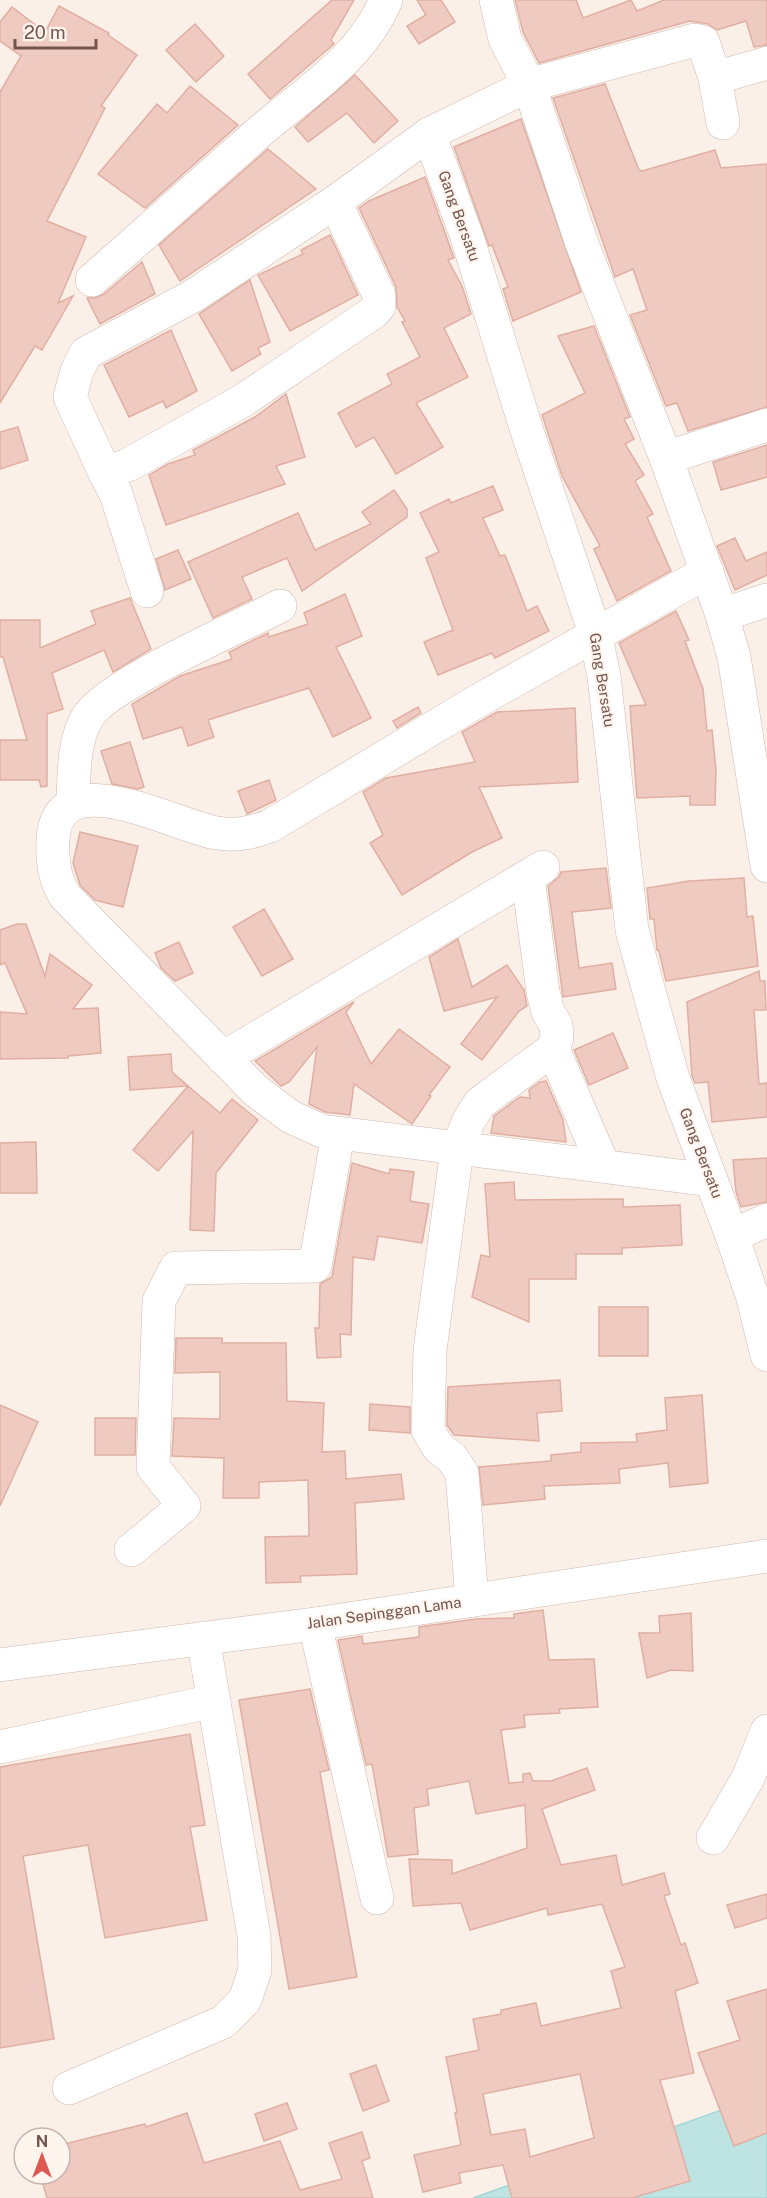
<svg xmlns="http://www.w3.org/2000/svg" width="767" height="2198" viewBox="0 0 767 2198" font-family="'Public Sans',sans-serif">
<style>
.water{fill:#bde4e2;stroke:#a4d5d4;stroke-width:1.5}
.building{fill:#efcac1;stroke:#e1aea2;stroke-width:1.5;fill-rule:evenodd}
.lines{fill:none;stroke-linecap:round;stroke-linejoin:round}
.minor-casing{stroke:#cfb8b1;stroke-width:34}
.minor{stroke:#fff;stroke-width:33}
.labels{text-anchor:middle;stroke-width:4.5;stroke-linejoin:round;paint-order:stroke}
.street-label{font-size:15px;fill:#74534d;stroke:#fef5ee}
</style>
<rect width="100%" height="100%" fill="#fbf0e8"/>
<polygon class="water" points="767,2094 767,2198 473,2198"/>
<g class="building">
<polygon points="332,0 354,0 331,40 334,44 270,99 248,74"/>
<polygon points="417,0 441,0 455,22 419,44 407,26 426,15"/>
<polygon points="515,0 576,0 583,18 631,0 637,11 664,0 767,0 767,45 754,47 746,21 717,30 708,24 690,21 539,63 523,32"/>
<polygon points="59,6 109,33 108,35 137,55 101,106 105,108 47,221 86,237 58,303 73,296 42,350 35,346 0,403 0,92 21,56 0,41 0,22 12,7 45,32"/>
<polygon points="195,24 224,56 196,82 166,50"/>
<polygon points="355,75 398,121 374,143 347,113 308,142 295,127"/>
<polygon points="605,84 639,170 642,171 715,150 721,168 767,164 767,407 688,431 677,403 666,406 630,315 647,310 633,269 615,277 553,98"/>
<polygon points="190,86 238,125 145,208 98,174 157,104 167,113"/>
<polygon points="521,119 581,292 513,321 503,289 508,287 492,245 489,246 454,147"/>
<polygon points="268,149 316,189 180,281 159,245"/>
<polygon points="425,177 454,258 448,260 462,286 471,314 444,328 468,377 416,403 443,447 396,474 374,437 356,447 338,413 392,384 387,374 420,357 402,322 405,321 397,307 396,287 359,208 369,201"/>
<polygon points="330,235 358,295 290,331 258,275 303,254 301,250"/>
<polygon points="142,262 155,294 100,324 87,298 95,298 104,294"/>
<polygon points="250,280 270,342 258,348 261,354 232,371 199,314"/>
<polygon points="594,326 630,417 624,419 634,439 625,444 644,475 635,481 653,514 647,517 671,571 617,601 594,549 600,546 562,476 542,415 585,393 558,336"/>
<polygon points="171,330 197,391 166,408 163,401 129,417 104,365"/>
<polygon points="286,394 305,457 276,466 285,484 166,525 149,475 168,464 195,455 193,450 255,417"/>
<polygon points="18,427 28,460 0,469 0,432"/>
<polygon points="767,445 767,477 721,490 713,462"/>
<polygon points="493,486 503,510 483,518 500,556 505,555 527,611 537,606 549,631 495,658 492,653 438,675 424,642 453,630 426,558 439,552 420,513 449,499 451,503"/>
<polygon points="394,490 407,509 407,517 302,591 287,558 242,577 252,599 213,618 188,562 298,513 315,550 371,524 362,512"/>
<polygon points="735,538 746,561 767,552 767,575 735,590 717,546"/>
<polygon points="178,550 191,579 165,590 156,559"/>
<polygon points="345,594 362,636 336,647 371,718 333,737 309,688 208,720 214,737 188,746 182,727 143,739 132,704 180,676 232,659 229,652 268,633 269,637 308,624 304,613"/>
<polygon points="130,598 151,649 113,672 104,650 52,673 63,709 47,714 47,786 41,787 39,780 0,780 0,740 27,740 3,657 0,657 0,620 40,620 40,648 96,624 91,611"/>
<polygon points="676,611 689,640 685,641 703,689 707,731 712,730 716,770 715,805 690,805 690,796 637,798 630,706 646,705 619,643"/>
<polygon points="418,707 421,713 397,728 393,721"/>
<polygon points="575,708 578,782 479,787 502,838 472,852 402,895 370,843 383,835 363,792 386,778 475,762 462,732 497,712"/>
<polygon points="130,742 144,787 138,789 112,784 101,751"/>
<polygon points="269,780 276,800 247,814 238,791"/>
<polygon points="80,832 138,846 123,907 95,900 80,885 73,863"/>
<polygon points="606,868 611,908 572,912 579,968 612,963 616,989 563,997 548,886 559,877 561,872"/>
<polygon points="744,878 747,917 753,916 758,966 666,981 659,951 657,950 654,919 650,919 647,888 689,881"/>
<polygon points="264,909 293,959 262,976 233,927"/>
<polygon points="17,924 26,924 45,976 50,954 92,985 73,1009 98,1008 101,1053 68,1056 68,1058 0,1059 0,1012 27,1014 5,963 0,965 0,930"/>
<polygon points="458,939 472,987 507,965 524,990 527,1006 519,1011 482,1060 461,1044 497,997 444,1011 429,957"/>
<polygon points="179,942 193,973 175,981 161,968 155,953"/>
<polygon points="759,971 760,981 765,981 766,1010 754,1010 759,1084 767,1083 767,1117 712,1122 708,1082 695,1083 692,1076 687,1002"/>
<polygon points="354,1002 346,1012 371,1064 399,1029 450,1067 429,1095 431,1096 412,1124 354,1084 350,1115 325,1112 309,1104 317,1047 289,1082 281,1086 255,1061"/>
<polygon points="613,1033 628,1068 589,1085 574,1050"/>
<polygon points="171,1054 172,1072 188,1086 130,1090 128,1057"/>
<polygon points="546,1081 563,1120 566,1142 491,1133 494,1116 520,1097 530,1098 529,1090 540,1082"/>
<polygon points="188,1086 220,1113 232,1099 258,1120 216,1173 214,1231 190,1230 193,1131 158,1171 133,1150"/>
<polygon points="36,1142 37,1193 0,1193 0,1143"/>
<polygon points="767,1158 767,1202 741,1207 736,1192 733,1160"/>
<polygon points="352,1163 389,1174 390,1169 414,1172 410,1201 429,1204 422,1243 378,1236 374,1260 353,1257 351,1335 340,1334 341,1357 317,1358 315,1328 319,1328 320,1284 332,1277"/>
<polygon points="514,1182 515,1200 623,1199 623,1207 680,1205 682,1245 622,1248 622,1254 576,1254 576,1279 529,1279 529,1322 472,1297 481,1255 490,1257 485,1184"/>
<rect x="599" y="1307" width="49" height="49"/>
<polygon points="176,1338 222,1338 222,1343 286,1343 287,1401 324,1403 322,1452 345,1451 346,1479 401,1474 404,1499 355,1503 357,1574 300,1576 301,1582 266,1583 265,1537 309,1536 308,1480 259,1482 259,1498 223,1498 224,1458 172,1456 174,1418 220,1419 220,1372 175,1373"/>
<polygon points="560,1380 562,1411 537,1413 539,1441 454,1435 447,1425 448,1387"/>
<polygon points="702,1395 708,1483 670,1487 668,1463 619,1469 620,1483 544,1486 545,1499 483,1505 479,1467 551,1461 551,1455 581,1452 581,1443 637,1442 636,1434 667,1430 665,1398"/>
<polygon points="370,1404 410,1407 410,1433 369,1430"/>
<polygon points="0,1405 38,1422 0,1506"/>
<polygon points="95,1418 136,1418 135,1455 95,1455"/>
<path d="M543,1610l6,50 45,-1 4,48 -39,2 1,4 -36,2 1,12 -24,3 8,53 14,-1v-8l7,-1 3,8h18l36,-13 8,22 -53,19 19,56 55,-10 6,30 42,-12 6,21 -6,2 17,49 4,-2 13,40 -23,8 19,82 -34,7 30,101 -58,17h-120l-9,-33 -44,8 2,10 -38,9 -9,-37 47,-10 -6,-32 2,-1 -11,-55 33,-7 -6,-31 28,-5v-4l35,-7 5,23 80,-18 -10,-37 14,-4 -23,-63 -54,11 -1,-7 -77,22 -9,-27 -48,3 -4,-47 43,1v14l75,-26 -2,-43 -49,9 -7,-33 -42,8 2,16 -15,3 4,46 -30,3 -16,-93 -6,1 -28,-125 24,-4 1,8 56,-7v-10l57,-8 38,-1v-4zM580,2074l14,64 -64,19 -5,-28 -34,6 -8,-41z"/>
<polygon points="691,1613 693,1671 671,1670 647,1678 639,1633 660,1633 659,1616"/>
<polygon points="310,1689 329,1770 320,1772 357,1977 289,1989 239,1700"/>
<polygon points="190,1734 205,1825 190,1827 207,1920 105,1938 88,1845 23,1856 54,2039 0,2048 0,1767"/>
<polygon points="767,1894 767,1918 735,1928 727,1905"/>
<polygon points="767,1989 767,2133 734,2146 698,2053 740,2040 727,2001"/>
<polygon points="376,2065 389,2101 363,2111 350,2074"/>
<polygon points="287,2103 297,2129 264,2141 255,2114"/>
<polygon points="187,2113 204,2163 280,2141 300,2190 342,2179 329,2143 362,2132 370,2158 362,2161 373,2198 47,2198 40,2174 60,2174 60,2145 145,2124 146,2127"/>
</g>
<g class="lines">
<defs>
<g id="minor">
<polyline points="496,0 505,39 529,85 582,244 666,458 722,615 734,657 767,866"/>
<polyline points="715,78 723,123"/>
<polyline points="429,134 467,237 527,431 595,633 604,676 632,930 673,1078 732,1236 753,1298 767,1355"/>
<path d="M92,280c55,-49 110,-98 165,-146 47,-41 104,-74 129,-134"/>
<polyline points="666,458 767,425"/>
<polyline points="105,473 70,397 77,371 86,353 193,296 335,202"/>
<path d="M707,572l-231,130 -206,124c-19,7 -33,10 -53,7 -41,-6 -159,-74 -164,6 -1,21 1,39 12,57l191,195 35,26 31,14 389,49"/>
<polyline points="147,591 116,494 105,473 128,465 242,401 374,312 379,306 379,295 335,202 429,134 529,85 695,40 703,42 715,78 767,63"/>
<polyline points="722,615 767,600"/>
<path d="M73,803c1,-27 0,-61 14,-85 17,-32 154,-92 193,-112"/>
<polyline points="553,1049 603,1165"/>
<polyline points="223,1058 543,867"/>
<polyline points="732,1236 767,1220"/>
<polyline points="131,1550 184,1506 153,1467 159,1301 176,1268 315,1266 338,1134"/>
<polyline points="472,1600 462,1473 452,1458 438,1447 428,1430 430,1350 457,1150 469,1120 480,1103 553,1049 557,1038 556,1025 548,1012 543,992 528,878"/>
<polyline points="315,1624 377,1898"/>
<polyline points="0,1665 315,1624 767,1556"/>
<polyline points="0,1747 214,1701"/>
<polyline points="713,1838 748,1778 767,1731"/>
<polyline points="69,2088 223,2022 245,2000 255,1970 254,1936 203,1638"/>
</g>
</defs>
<use href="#minor" class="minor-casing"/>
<use href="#minor" class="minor"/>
</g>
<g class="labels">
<g class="street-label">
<text transform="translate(459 216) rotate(70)" y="5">Gang Bersatu</text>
<text transform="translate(602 680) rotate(81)" y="5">Gang Bersatu</text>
<text transform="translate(701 1153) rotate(69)" y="5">Gang Bersatu</text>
<text transform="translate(384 1613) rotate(-8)" y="5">Jalan Sepinggan Lama</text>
</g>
</g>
<g transform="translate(42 2156)"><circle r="28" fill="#fef5ee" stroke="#c7b4ae" stroke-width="1.5"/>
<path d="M0-4.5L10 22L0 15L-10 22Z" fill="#de5854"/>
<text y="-9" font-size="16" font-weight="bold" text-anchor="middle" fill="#74534d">N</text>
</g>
<path d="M15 39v9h81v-9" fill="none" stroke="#74534d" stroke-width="3"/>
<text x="24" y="39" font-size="18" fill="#74534d" stroke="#fef5ee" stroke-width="4.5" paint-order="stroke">20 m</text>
</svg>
